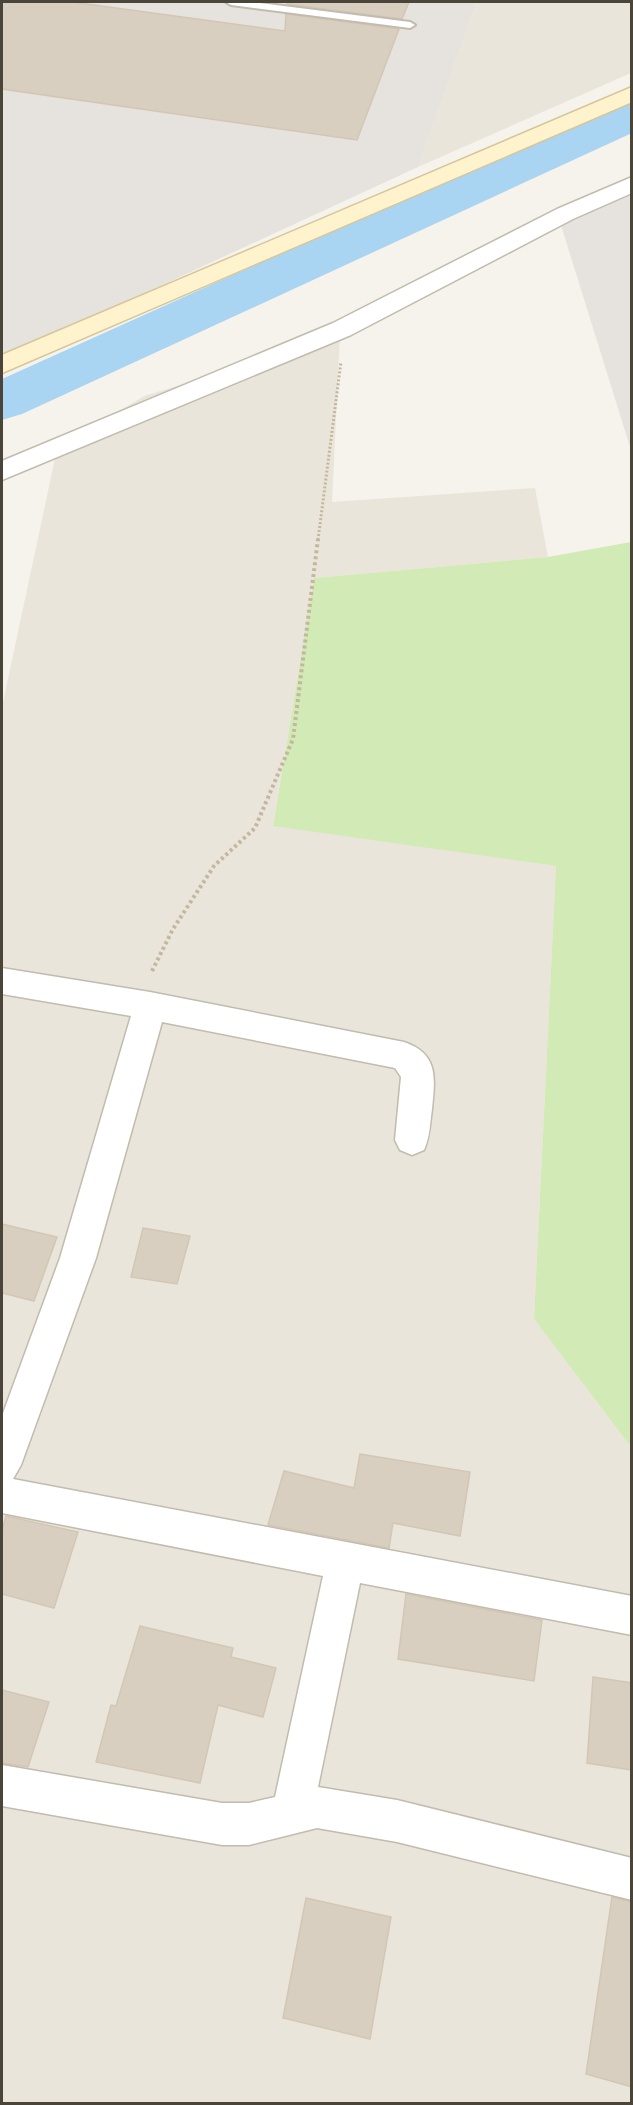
<svg xmlns="http://www.w3.org/2000/svg" width="633" height="2105" viewBox="0 0 633 2105" font-family="'Alegreya Sans',sans-serif">
<style>
.residential{fill:#eae5da}
.industrial{fill:#e6e2dd}
.green{fill:#d2eab5}
.lines{fill:none;stroke-linecap:round;stroke-linejoin:round}
.river{fill:#a9d4f2;fill-rule:evenodd}
.building{fill:#d8cfc1;stroke:#d3c7b4;stroke-width:1.5}
.lane-casing{stroke:#c2bbae;stroke-width:4}
.street-casing{stroke:#c2bbae;stroke-width:3}
.secondary-casing{stroke:#d6c79b;stroke-width:3}
.path-far1{stroke:#c4b79f;stroke-width:3;stroke-dasharray:2 2;stroke-linecap:butt}
.path{stroke:#c4b79f;stroke-width:4;stroke-dasharray:3 3;stroke-linecap:butt}
.lane{fill:#fff;fill-rule:evenodd}
.street{fill:#fff;fill-rule:evenodd}
.secondary{fill:#fff3cd;fill-rule:evenodd}
</style>
<rect width="100%" height="100%" fill="#f6f3ec"/>
<g class="residential">
<polygon points="477,2 631,2 631,73 418,167"/>
<polygon points="340,337 332,502 535,488 548,557 314,578 273,825 556,866 534,1319 631,1447 631,2103 2,2104 2,707 57,449 144,396"/>
</g>
<g class="industrial">
<polygon points="2,2 477,2 418,167 2,359"/>
<polygon points="631,185 631,450 560,222"/>
</g>
<polygon class="green" points="631,542 632,542 631,1447 534,1319 556,866 273,826 314,578 548,557"/>
<g class="lines">
<polygon class="river" points="632,99 632,133 22,414 2,420 2,379 614,103"/>
</g>
<g class="building">
<polygon points="2,2 72,2 285,31 286,14 399,29 357,140 2,89"/>
<polygon points="287,2 409,2 402,19 287,4"/>
<polygon points="2,1224 57,1237 34,1301 2,1293"/>
<polygon points="143,1228 190,1236 177,1284 131,1277"/>
<polygon points="360,1454 470,1472 460,1536 393,1523 389,1548 268,1525 284,1471 354,1488"/>
<polygon points="6,1516 78,1532 54,1608 2,1594 2,1530"/>
<polygon points="406,1594 542,1620 534,1681 398,1659"/>
<polygon points="140,1626 233,1648 231,1657 276,1668 263,1717 218,1705 200,1783 96,1762 111,1705 116,1706"/>
<polygon points="593,1677 632,1683 632,1770 587,1763"/>
<polygon points="2,1690 49,1702 28,1767 2,1763"/>
<polygon points="612,1897 632,1902 632,2087 586,2074"/>
<polygon points="306,1898 391,1917 370,2039 283,2018"/>
</g>
<g class="lines">
<defs>
<polygon id="lane" points="226,2 252,2 410,22 415,25 410,28 231,5"/>
<g id="street">
<polygon points="632,177 632,193 573,219 351,335 2,480 2,461 333,323 557,209"/>
<path d="M2,968l148,24 254,50c35,12 31,36 28,67 -2,14 -2,28 -8,41l-12,5 -12,-5 -5,-10 6,-63 -6,-9 -233,-46 -66,236 -75,207 -8,14 619,117v39l-272,-52 -42,204 79,13 235,58v42l-235,-58 -80,-14 -68,17h-27l-220,-39v-41l220,38h27l26,-6 48,-221 -321,-63v-97l58,-158 71,-242 -129,-22z"/>
</g>
<polygon id="secondary" points="632,87 632,102 2,373 2,355"/>
</defs>
<use href="#lane" class="lane-casing"/>
<use href="#street" class="street-casing"/>
<use href="#secondary" class="secondary-casing"/>
<polyline class="path-far1" points="318,540 341,362"/>
<polyline class="path" points="152,971 173,929 214,866 255,828 293,739 318,539"/>
<use href="#lane" class="lane"/>
<use href="#street" class="street"/>
<use href="#secondary" class="secondary"/>
</g>
<rect width="633" height="2105" fill="none" stroke="#4b4439" stroke-width="6"/>
</svg>
